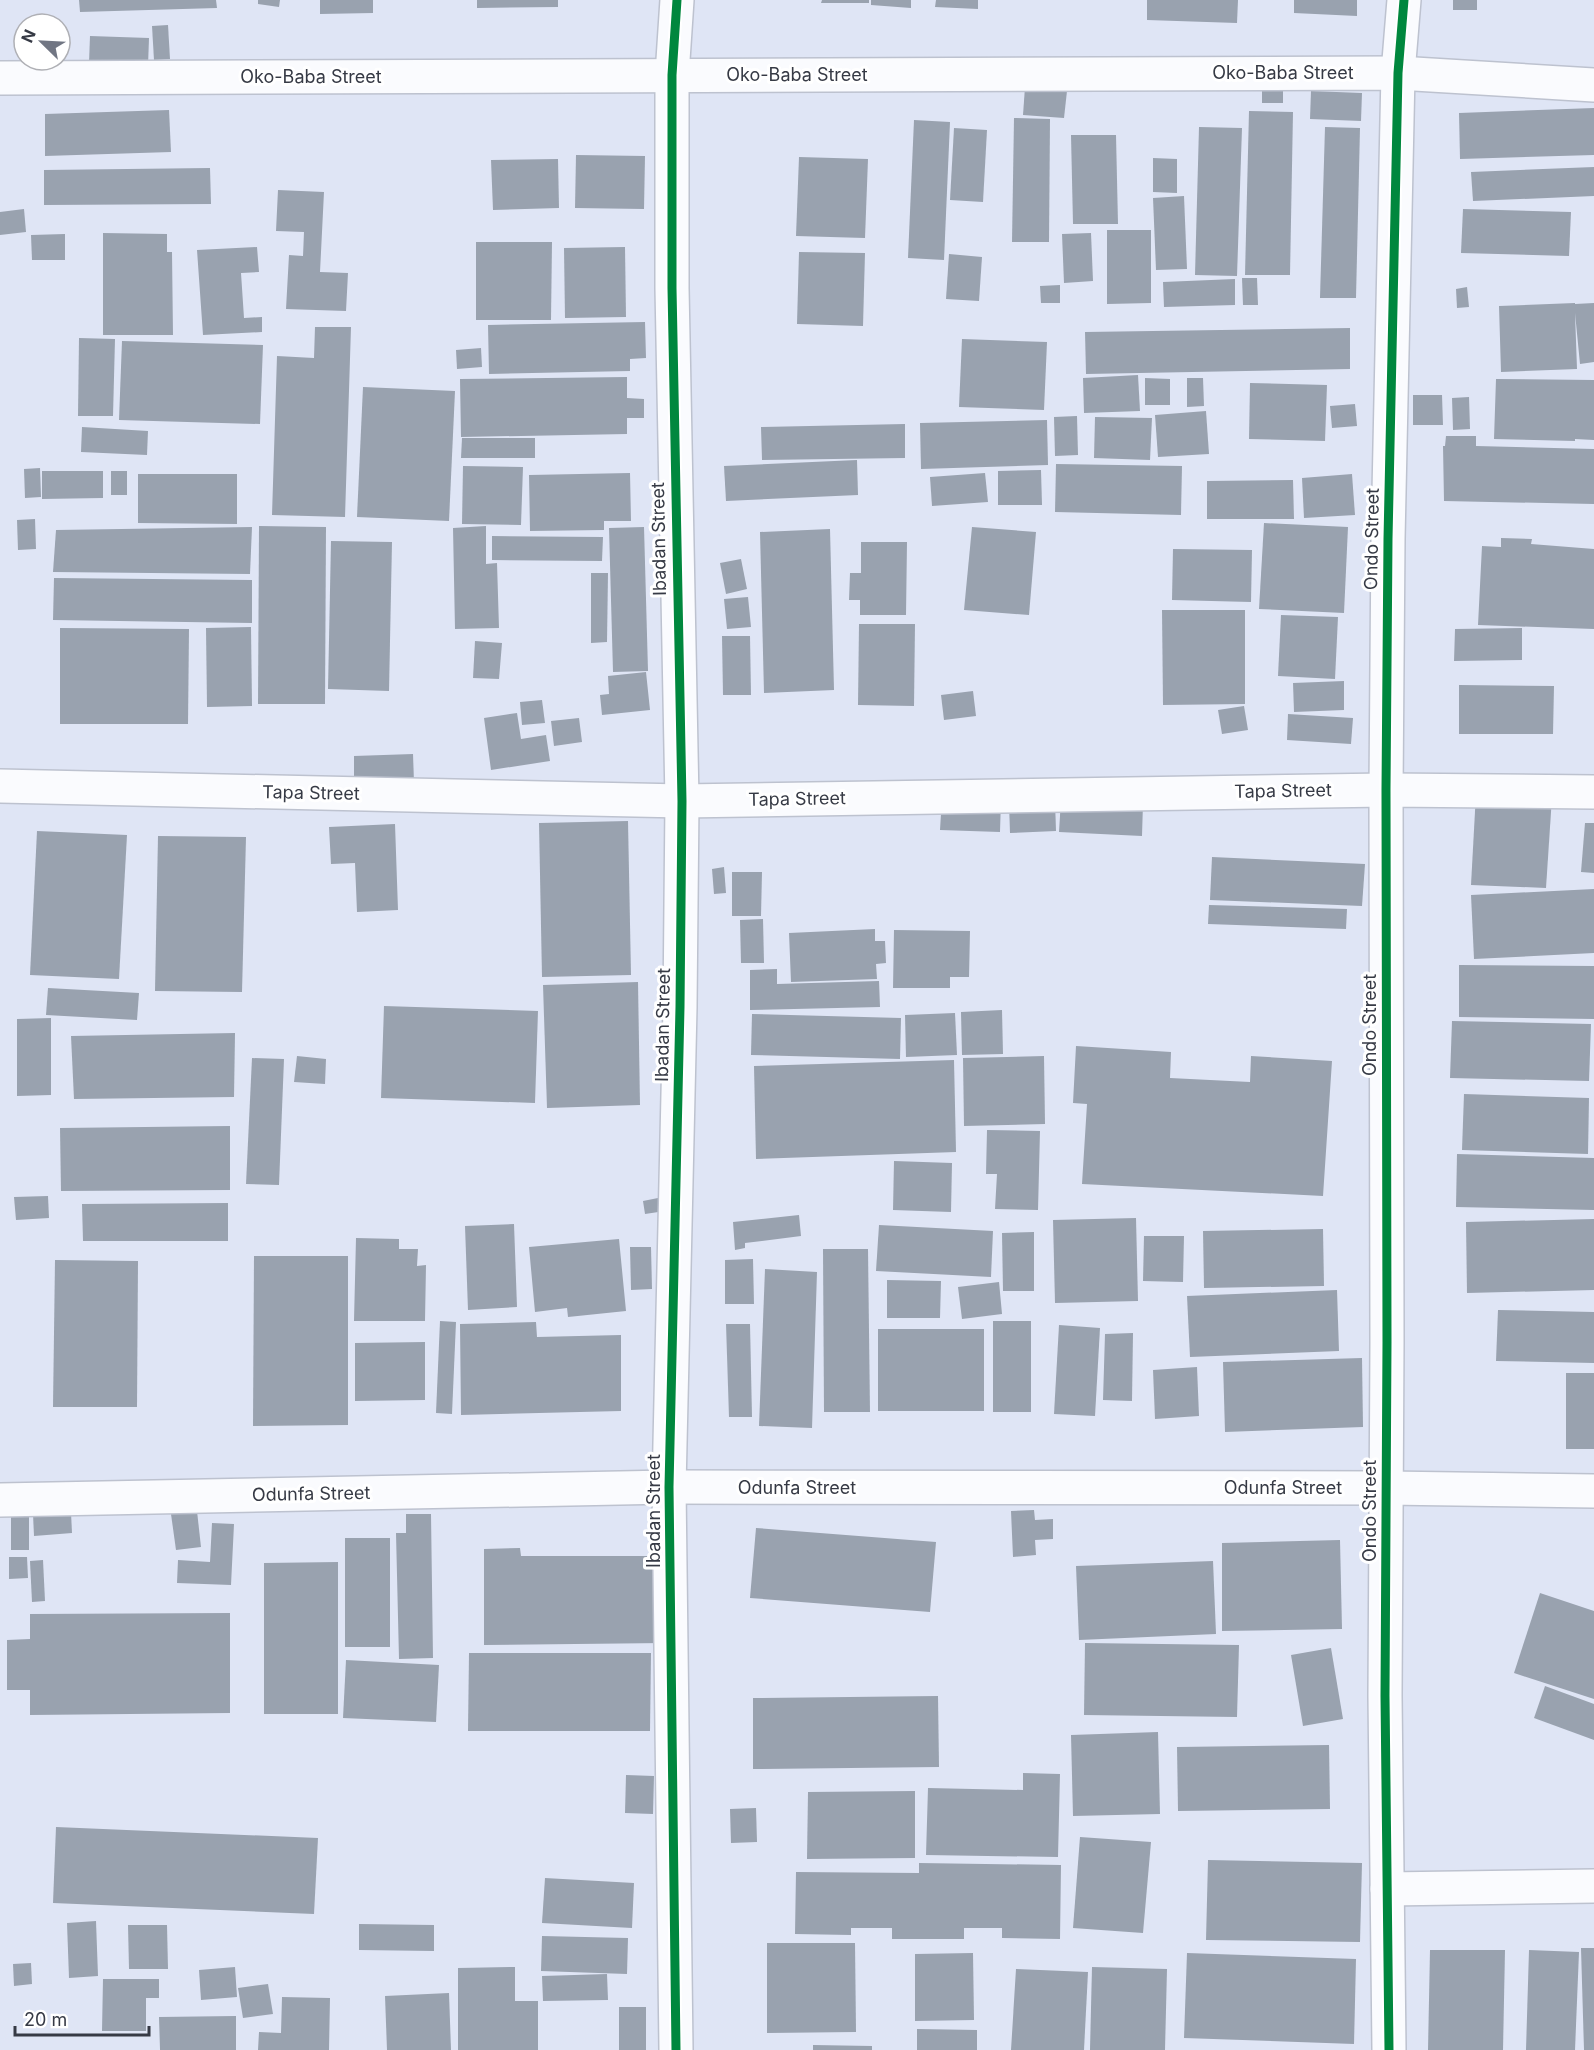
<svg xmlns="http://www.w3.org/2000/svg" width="1594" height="2050" viewBox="0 0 1594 2050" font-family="Inter,sans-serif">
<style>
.building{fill:#99a2af}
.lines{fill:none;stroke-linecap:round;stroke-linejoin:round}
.minor-casing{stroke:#bdc2cf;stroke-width:36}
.minor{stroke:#fafbfe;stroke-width:33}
.cycleway-casing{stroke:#fff;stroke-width:13}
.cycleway{stroke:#00873e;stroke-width:9}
.labels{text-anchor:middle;stroke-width:6;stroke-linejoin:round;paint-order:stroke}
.street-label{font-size:18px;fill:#363a45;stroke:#fff}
</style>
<rect width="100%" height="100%" fill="#dfe5f5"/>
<g class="building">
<polygon points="79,0 216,0 217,8 80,12"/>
<polygon points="258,0 280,0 279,7 258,4"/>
<polygon points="320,0 373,0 373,13 320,14"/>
<polygon points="477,0 558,0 558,7 477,8"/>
<polygon points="822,0 869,0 869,3 821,3"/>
<polygon points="871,0 911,0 911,8 871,5"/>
<polygon points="936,0 978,0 978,9 935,7"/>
<polygon points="1147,0 1238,0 1237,23 1147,20"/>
<polygon points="1294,0 1357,0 1357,16 1294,13"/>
<rect x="1453" y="0" width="24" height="10"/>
<polygon points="168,25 170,59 154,60 152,26"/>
<polygon points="90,36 149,38 148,66 89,63"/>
<polygon points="1283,81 1283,103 1262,103 1262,82"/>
<polygon points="1025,87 1067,91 1064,118 1023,115"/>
<polygon points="1311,91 1362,93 1361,121 1310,119"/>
<polygon points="1594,108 1594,155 1460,159 1459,113"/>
<polygon points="169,110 171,152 45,156 45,114"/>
<polygon points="1249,111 1293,112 1290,275 1245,275"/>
<polygon points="1014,118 1050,119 1049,242 1012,242"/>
<polygon points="914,120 950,122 944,260 908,258"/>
<polygon points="1199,127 1242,128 1237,276 1195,275"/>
<polygon points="1325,127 1360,128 1356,298 1320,298"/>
<polygon points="954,128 987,130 983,202 950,200"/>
<polygon points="1071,135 1116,135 1118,224 1073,224"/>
<polygon points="576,155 645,156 644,209 575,208"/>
<polygon points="799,157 868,159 865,238 796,236"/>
<polygon points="1153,158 1177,159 1177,193 1153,192"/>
<polygon points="558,159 559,208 493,210 491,160"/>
<polygon points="1594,167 1594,196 1473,201 1471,172"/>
<polygon points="210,168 211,204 44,205 44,170"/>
<polygon points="278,190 324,192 320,272 348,273 346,311 286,309 289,255 303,256 304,232 276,231"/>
<polygon points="1184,196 1187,269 1156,270 1153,198"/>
<polygon points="24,209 26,232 0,235 0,212"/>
<polygon points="1463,209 1571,212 1569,256 1461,253"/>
<polygon points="1107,230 1151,230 1151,303 1107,304"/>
<polygon points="103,233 167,234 167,252 172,252 173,335 103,335"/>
<polygon points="1091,233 1093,281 1064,283 1062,234"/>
<polygon points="65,234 65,260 32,260 31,235"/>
<polygon points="476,242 552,242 551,320 476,320"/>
<polygon points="257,247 259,272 241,273 244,318 262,317 262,332 203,335 197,250"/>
<polygon points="625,247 626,317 565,318 564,248"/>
<polygon points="799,252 865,253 863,326 797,324"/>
<polygon points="949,254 982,257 979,301 946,299"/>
<polygon points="1242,278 1257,278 1258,305 1243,305"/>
<polygon points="1235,279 1235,305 1164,307 1163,282"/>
<polygon points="1060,285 1060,303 1041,303 1040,286"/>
<polygon points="1467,287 1469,307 1457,308 1456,289"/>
<polygon points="1575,303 1575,304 1594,303 1594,362 1580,364 1575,313 1577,369 1501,372 1499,306"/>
<polygon points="645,322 646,358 630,359 630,371 489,374 488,325"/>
<polygon points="315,327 351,327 345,517 272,515 277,356 314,358"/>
<polygon points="1350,328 1350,369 1086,374 1085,332"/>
<polygon points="79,338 115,339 113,416 78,416"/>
<polygon points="962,339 1047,342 1044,410 959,407"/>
<polygon points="122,341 263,345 260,424 119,420"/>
<polygon points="481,348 482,367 457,369 456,350"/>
<polygon points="1138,375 1140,411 1084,413 1083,378"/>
<polygon points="627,377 627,398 644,399 644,418 627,418 627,434 461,437 460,379"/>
<polygon points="1145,378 1170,379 1170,405 1145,405"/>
<polygon points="1187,378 1203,378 1204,406 1187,407"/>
<polygon points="1496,379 1594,380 1594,440 1575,439 1575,441 1494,439"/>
<polygon points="1250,383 1327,385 1325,441 1249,439"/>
<polygon points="363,387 455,391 449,521 357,517"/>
<polygon points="1413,395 1442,395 1443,425 1413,425"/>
<polygon points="1469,397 1470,429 1453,430 1452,398"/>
<polygon points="1355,404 1357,426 1332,428 1330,406"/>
<polygon points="1206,411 1209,454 1158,457 1155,415"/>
<polygon points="1077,416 1078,455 1055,456 1054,417"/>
<polygon points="1095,417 1152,418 1150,460 1094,458"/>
<polygon points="1047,420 1048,465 921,469 920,423"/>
<polygon points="905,424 905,458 762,460 761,427"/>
<polygon points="82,427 148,431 147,455 81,452"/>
<polygon points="1446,436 1476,436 1476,446 1594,449 1594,504 1444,501 1443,446 1445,446"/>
<polygon points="462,438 535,438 535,458 461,458"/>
<polygon points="857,460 858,495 726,501 724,466"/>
<polygon points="1056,464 1182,466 1181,515 1055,512"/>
<polygon points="463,466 523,467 521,525 462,524"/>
<polygon points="40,468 41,497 25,498 24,469"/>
<polygon points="1041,470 1042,505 998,505 998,471"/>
<polygon points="42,471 103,471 103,498 42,499"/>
<rect x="111" y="471" width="16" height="24"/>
<polygon points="630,473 631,521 604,521 604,530 530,531 529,475"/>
<polygon points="985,473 988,502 932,506 930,477"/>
<polygon points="138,474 237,474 237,524 138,523"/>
<polygon points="1352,474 1355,515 1304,518 1302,478"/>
<polygon points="1293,480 1294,519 1207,519 1207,481"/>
<polygon points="35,519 36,549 18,550 17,520"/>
<polygon points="1264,523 1348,527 1344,613 1259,609"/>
<polygon points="259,526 326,527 325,704 258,704"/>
<polygon points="486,526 486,564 497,563 499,628 455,629 453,528"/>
<polygon points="252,527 250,574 53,572 56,530"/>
<polygon points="644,527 648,671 613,672 609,528"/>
<polygon points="972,527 1036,532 1029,615 964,610"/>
<polygon points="830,529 834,690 764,693 760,532"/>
<polygon points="492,536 603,537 602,561 492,560"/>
<polygon points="1501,538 1532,539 1531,544 1594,549 1594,629 1478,625 1482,546 1501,547"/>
<polygon points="331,541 392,542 389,691 328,689"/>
<polygon points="861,542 907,542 906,615 860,615 860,600 849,600 850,573 861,573"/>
<polygon points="1173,549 1252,550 1251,602 1172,600"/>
<polygon points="741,559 747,589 726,594 720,563"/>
<polygon points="591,573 608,573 607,642 591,643"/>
<polygon points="54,578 252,580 252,623 53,620"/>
<polygon points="748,597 751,627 727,629 724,599"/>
<polygon points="1162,610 1245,610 1245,704 1163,705"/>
<polygon points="1281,615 1338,617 1335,679 1278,676"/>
<polygon points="859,624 915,624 914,706 858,705"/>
<polygon points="251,627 252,706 207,707 206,628"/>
<polygon points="60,628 189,629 188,724 60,724"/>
<polygon points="1522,628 1522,660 1454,661 1455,629"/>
<polygon points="722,636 750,636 751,695 723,695"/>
<polygon points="475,641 502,643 499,679 473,678"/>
<polygon points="646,672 650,710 602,715 600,695 609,694 608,676"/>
<polygon points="1344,681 1344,710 1294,712 1293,683"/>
<polygon points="1459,685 1554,686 1553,734 1459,734"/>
<polygon points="973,691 976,716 944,720 941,695"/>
<polygon points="542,700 545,723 522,725 520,702"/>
<polygon points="1244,706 1248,730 1222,734 1218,710"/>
<polygon points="517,713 521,739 546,735 550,761 491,770 484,718"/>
<polygon points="1288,714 1353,718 1351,744 1287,740"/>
<polygon points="579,718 582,742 554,746 551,721"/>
<polygon points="413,754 414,782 354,784 354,756"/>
<polygon points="1476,793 1552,797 1546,888 1471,885"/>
<polygon points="942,797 1001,799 1000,832 940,830"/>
<polygon points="1061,799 1143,803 1142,836 1059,832"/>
<polygon points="1055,801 1056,831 1010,833 1009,803"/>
<polygon points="628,821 631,975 542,977 539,823"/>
<polygon points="1585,823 1594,823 1594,873 1581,872"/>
<polygon points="395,824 398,910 357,912 355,863 331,864 329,827"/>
<polygon points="37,831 127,835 119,979 30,975"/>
<polygon points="158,836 246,837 242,992 155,991"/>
<polygon points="1212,857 1365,864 1362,906 1210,900"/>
<polygon points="724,867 726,893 714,894 712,869"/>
<polygon points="732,872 762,872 761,916 732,916"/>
<polygon points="1594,889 1594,953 1474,959 1471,895"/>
<polygon points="1209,905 1347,909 1346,929 1208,924"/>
<polygon points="763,919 764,963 741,963 740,920"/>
<polygon points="875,929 875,941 885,941 886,963 876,964 877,979 791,982 789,933"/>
<polygon points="894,930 970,931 969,977 950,977 950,988 893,988"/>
<polygon points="1459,965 1594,966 1594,1019 1459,1017"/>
<polygon points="777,969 777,984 879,981 880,1007 750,1010 750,970"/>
<polygon points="638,982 640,1105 547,1108 543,985"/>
<polygon points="48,988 139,993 137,1020 46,1015"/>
<polygon points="384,1006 538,1011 535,1103 381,1098"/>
<polygon points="1002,1010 1003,1054 962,1055 961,1012"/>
<polygon points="955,1013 957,1055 906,1057 905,1015"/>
<polygon points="752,1014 901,1018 900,1059 751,1055"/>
<polygon points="51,1018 51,1095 17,1096 17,1019"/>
<polygon points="1452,1021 1591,1024 1589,1081 1450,1078"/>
<polygon points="235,1033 234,1097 74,1099 71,1036"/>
<polygon points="1076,1046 1171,1052 1170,1078 1250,1082 1251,1056 1332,1061 1323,1196 1082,1184 1087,1104 1073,1103"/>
<polygon points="297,1056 326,1059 325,1084 294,1082"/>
<polygon points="1044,1056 1045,1124 964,1126 963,1058"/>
<polygon points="252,1058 284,1059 279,1185 246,1184"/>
<polygon points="954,1060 956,1152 756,1159 754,1066"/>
<polygon points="1464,1094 1589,1098 1588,1154 1462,1150"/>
<polygon points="230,1126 230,1190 61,1191 60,1128"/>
<polygon points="987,1130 1040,1131 1038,1210 995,1209 997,1174 986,1174"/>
<polygon points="1457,1154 1594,1158 1594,1210 1456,1207"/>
<polygon points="894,1161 952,1163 951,1212 893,1210"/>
<polygon points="48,1196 49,1218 16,1220 14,1197"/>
<polygon points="663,1197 665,1211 645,1214 643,1201"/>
<polygon points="228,1203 228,1241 83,1241 82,1204"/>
<polygon points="799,1215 801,1236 745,1243 745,1248 735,1250 733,1222"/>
<polygon points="1136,1218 1138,1301 1055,1303 1053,1220"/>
<polygon points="1594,1219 1594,1290 1467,1293 1466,1222"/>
<polygon points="514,1224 517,1307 468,1310 465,1226"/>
<polygon points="879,1225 993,1231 991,1277 876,1271"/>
<polygon points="1323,1229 1324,1286 1204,1288 1203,1231"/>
<polygon points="1034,1232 1034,1291 1003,1291 1002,1233"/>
<polygon points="1144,1236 1184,1236 1183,1282 1143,1281"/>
<polygon points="356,1238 399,1239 399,1249 418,1249 417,1266 426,1265 425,1321 354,1321"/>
<polygon points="619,1239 626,1311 568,1317 567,1308 535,1312 529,1247"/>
<polygon points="630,1247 651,1247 652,1289 631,1290"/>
<polygon points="823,1249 868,1249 870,1412 824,1412"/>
<polygon points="254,1256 348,1256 348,1425 253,1426"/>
<polygon points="753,1259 754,1304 725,1304 725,1260"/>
<polygon points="55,1260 138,1261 137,1407 53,1407"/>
<polygon points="765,1269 817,1272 812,1428 759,1426"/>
<polygon points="887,1280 941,1281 940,1318 887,1318"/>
<polygon points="999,1282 1002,1314 962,1319 958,1287"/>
<polygon points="1337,1290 1339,1351 1190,1357 1187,1296"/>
<polygon points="1498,1310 1594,1312 1594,1363 1496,1361"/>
<polygon points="440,1321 456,1322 452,1414 436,1413"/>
<rect x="993" y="1321" width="38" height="91"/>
<polygon points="536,1322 537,1337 621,1335 621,1411 461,1415 460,1324"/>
<polygon points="726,1324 750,1324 752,1417 729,1417"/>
<polygon points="1059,1325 1100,1328 1095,1416 1054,1414"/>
<rect x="878" y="1329" width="106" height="82"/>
<polygon points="1133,1333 1132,1401 1103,1400 1105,1334"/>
<polygon points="425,1342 425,1400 355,1401 355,1343"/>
<polygon points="1362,1358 1363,1427 1225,1432 1223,1362"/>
<polygon points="1197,1367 1199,1416 1155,1419 1153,1370"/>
<rect x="1566" y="1373" width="28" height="76"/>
<polygon points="1034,1510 1035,1520 1053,1519 1053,1539 1035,1540 1036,1555 1013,1557 1011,1511"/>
<polygon points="197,1511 201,1547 176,1550 171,1514"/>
<polygon points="71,1512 72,1533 34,1536 33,1514"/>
<polygon points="406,1514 431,1514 433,1658 399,1659 396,1533 406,1533"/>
<rect x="11" y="1515" width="18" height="35"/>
<polygon points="212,1523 234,1524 231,1585 177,1583 178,1560 210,1562"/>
<polygon points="756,1528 936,1542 930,1612 750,1598"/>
<rect x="345" y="1538" width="45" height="109"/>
<polygon points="1340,1540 1342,1629 1222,1631 1222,1543"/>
<polygon points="520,1548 521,1556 664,1556 665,1643 484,1645 484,1549"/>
<polygon points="9,1557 27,1557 28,1578 9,1579"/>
<polygon points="43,1560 45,1601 32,1602 30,1561"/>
<polygon points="1213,1561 1216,1634 1079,1640 1076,1566"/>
<polygon points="338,1562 338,1714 264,1714 264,1563"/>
<polygon points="1540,1593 1594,1611 1594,1699 1514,1673"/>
<polygon points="230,1613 230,1713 30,1715 30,1690 7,1690 7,1640 30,1639 30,1614"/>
<polygon points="1085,1643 1239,1645 1237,1717 1084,1715"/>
<polygon points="1331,1648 1343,1719 1303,1726 1291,1655"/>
<polygon points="469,1653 651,1653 650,1731 468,1731"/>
<polygon points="346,1660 439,1665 436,1722 343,1718"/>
<polygon points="1545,1686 1594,1704 1594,1740 1534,1718"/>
<polygon points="938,1696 939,1767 753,1769 753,1698"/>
<polygon points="1158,1732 1160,1814 1073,1816 1071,1735"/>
<polygon points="1329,1745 1330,1809 1178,1811 1177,1747"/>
<polygon points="1023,1773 1060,1774 1058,1857 926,1855 928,1788 1023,1790"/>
<polygon points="626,1775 654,1776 653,1814 625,1813"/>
<polygon points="915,1791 915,1858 807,1859 808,1792"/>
<polygon points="756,1808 757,1842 731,1843 730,1809"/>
<polygon points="56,1827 318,1838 314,1914 53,1903"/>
<polygon points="1080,1837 1151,1842 1143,1933 1073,1928"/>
<polygon points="1208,1860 1362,1863 1360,1942 1206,1940"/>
<polygon points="919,1863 1061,1865 1060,1939 1002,1938 1002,1928 964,1928 964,1939 892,1939 892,1928 851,1928 851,1935 795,1934 796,1872 919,1873"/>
<polygon points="545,1878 634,1883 632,1928 542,1923"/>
<polygon points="96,1921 98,1976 69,1978 67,1923"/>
<polygon points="359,1924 434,1925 434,1951 359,1950"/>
<polygon points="128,1925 167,1925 168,1969 129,1969"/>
<polygon points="542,1936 628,1938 627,1974 541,1971"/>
<polygon points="767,1943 855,1943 856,2032 767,2033"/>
<polygon points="1581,1948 1594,1948 1594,2050 1584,2050"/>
<polygon points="1430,1950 1505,1950 1503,2050 1428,2050"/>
<polygon points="1529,1950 1579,1952 1575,2050 1526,2050"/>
<polygon points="973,1953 974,2020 915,2021 915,1954"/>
<polygon points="1187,1953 1356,1959 1354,2044 1184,2038"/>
<polygon points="31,1963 32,1984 14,1986 13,1964"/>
<polygon points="235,1967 237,1997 201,2000 199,1970"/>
<polygon points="515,1967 515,2001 538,2001 538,2050 458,2050 458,1968"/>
<polygon points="1092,1967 1167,1969 1165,2050 1090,2050"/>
<polygon points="1016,1969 1088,1972 1084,2050 1011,2050"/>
<polygon points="607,1974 608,2000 543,2001 542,1976"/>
<polygon points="103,1979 159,1979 159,1998 146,1998 146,2031 102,2031"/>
<polygon points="268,1984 273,2014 243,2018 238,1988"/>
<polygon points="449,1993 451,2050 387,2050 385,1996"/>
<polygon points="282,1997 330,1998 329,2050 258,2050 259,2032 281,2033"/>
<rect x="619" y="2007" width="27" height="43"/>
<polygon points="236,2016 236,2050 160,2050 159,2017"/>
<polygon points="917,2029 977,2030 977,2050 917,2050"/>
<polygon points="813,2045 872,2046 872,2050 813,2050"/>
</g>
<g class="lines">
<defs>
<g id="minor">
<polyline points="0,78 1398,73 1594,85"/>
<polyline points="0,786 682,801 1386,790 1594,792"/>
<polyline points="0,1500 669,1487 1387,1488 1594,1491"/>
<polyline points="1387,1889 1594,1886"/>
<polyline points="676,2050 669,1487 680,1007 682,801 672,288 672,75 677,0"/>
<polyline points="1389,2050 1385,1696 1387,1342 1386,790 1388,539 1398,73 1404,0"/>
</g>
</defs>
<use href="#minor" class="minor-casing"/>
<use href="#minor" class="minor"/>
<defs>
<g id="cycleway">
<polyline points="676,2050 669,1487 680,1007 682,801 672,288 672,75 677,0"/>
<polyline points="1389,2050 1385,1696 1387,1342 1386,790 1388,539 1398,73 1404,0"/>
</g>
</defs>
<use href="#cycleway" class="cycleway-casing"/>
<use href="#cycleway" class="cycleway"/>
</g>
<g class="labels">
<g class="street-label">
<text x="1283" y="79">Oko-Baba Street</text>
<text x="797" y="81">Oko-Baba Street</text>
<text x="311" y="83">Oko-Baba Street</text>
<text transform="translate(659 539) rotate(-91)" y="6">Ibadan Street</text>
<text transform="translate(1372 539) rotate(-89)" y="6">Ondo Street</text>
<text transform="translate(1283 791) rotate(-1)" y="6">Tapa Street</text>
<text transform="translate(311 793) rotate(1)" y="6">Tapa Street</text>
<text transform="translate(797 799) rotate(-1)" y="6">Tapa Street</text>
<text transform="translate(663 1025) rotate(-89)" y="6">Ibadan Street</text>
<text transform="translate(1370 1025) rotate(-90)" y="6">Ondo Street</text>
<text x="797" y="1494">Odunfa Street</text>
<text x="1283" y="1494">Odunfa Street</text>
<text transform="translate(311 1494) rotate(-1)" y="6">Odunfa Street</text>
<text transform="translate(654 1511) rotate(-90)" y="6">Ibadan Street</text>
<text transform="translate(1370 1511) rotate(-90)" y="6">Ondo Street</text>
</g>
</g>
<g transform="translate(42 42) rotate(294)"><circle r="28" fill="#ffffff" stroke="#afb0b5" stroke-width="1.5"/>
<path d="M0-4.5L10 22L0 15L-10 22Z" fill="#717683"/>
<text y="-9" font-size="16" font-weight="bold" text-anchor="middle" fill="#363a45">N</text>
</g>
<path d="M15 2026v9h134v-9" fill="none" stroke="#363a45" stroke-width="3"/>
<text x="24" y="2026" font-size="18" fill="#363a45" stroke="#ffffff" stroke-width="4.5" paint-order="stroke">20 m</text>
</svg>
